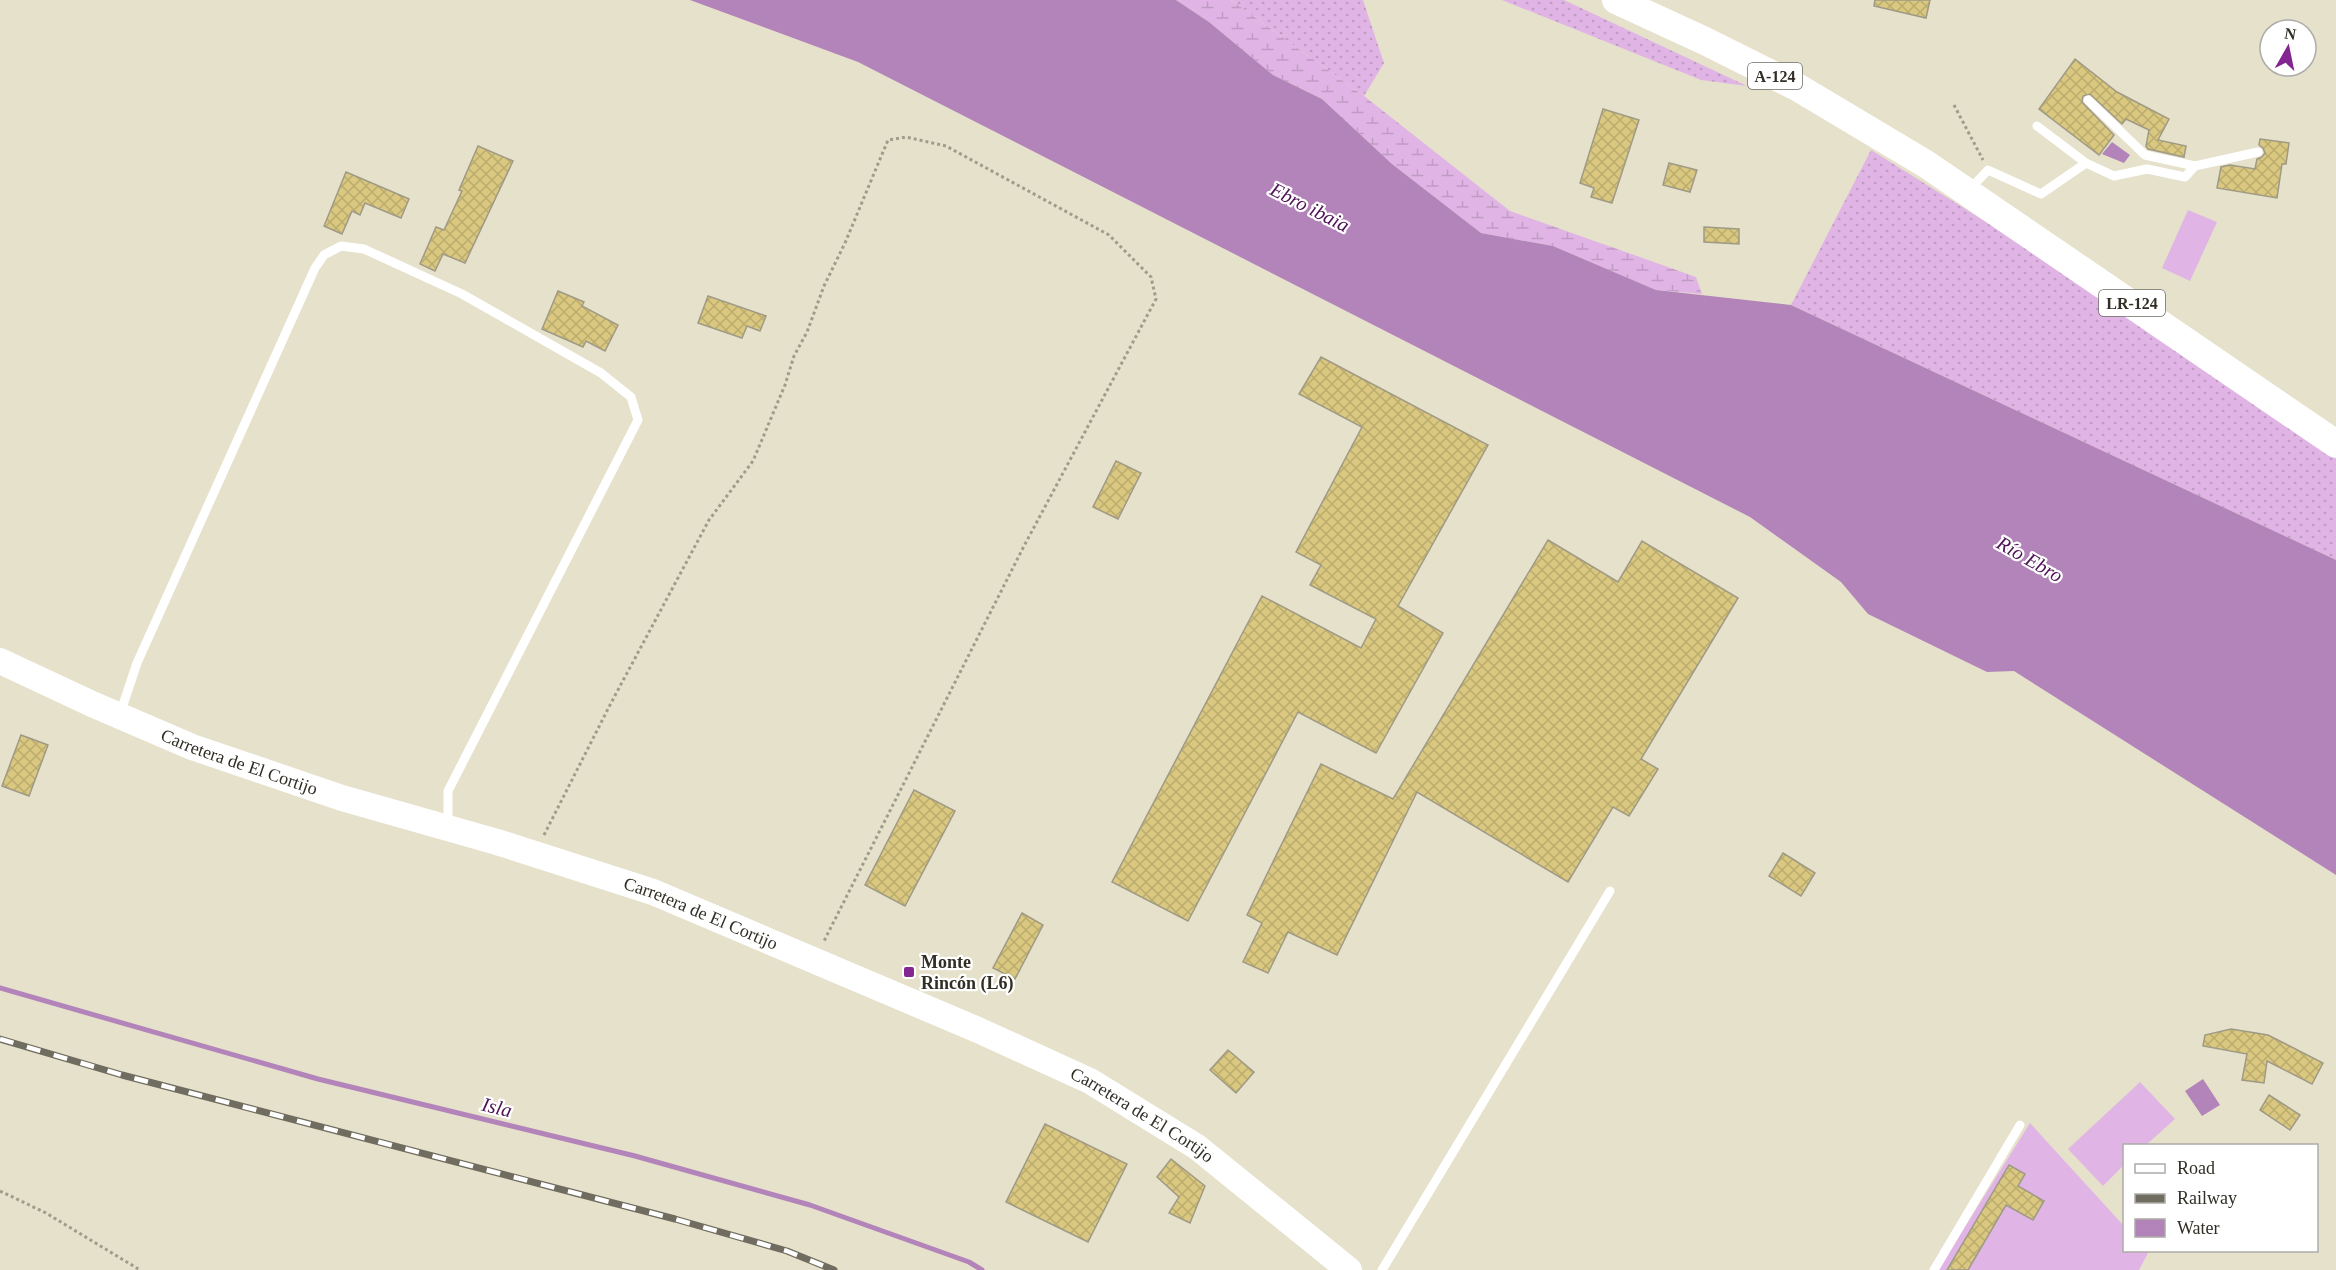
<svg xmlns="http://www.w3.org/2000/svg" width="2336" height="1270" viewBox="0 0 2336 1270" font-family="'Times New Roman',serif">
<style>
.grass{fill:url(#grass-dots)}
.wetland{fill:url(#wetland-marsh)}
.pitch{fill:#e0b5e5}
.water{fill:#b384ba}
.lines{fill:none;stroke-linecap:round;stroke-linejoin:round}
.stream{stroke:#b384ba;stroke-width:5}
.building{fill:url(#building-cross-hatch);stroke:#9f9a85;stroke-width:1.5}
.path{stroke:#a09c8b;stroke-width:3;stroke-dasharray:3 3;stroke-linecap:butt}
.lane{stroke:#fff;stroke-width:9}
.secondary{stroke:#fff;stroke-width:26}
.primary{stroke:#fff;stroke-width:28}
.rail-casing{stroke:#706d60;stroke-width:7}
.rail{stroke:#fff;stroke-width:4.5;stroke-dasharray:14;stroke-linecap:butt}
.poi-dot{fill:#842691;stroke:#fff;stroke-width:2}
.labels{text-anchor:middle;stroke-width:4.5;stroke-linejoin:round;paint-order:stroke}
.shield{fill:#fff;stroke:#6e6d66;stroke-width:1.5}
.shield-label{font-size:16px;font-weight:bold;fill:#302e25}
.street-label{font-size:18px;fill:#302e25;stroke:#fff}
.poi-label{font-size:18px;font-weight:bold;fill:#302e25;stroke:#fff;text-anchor:start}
.water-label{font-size:20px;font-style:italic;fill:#4e1456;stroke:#fff}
</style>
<defs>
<pattern id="grass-dots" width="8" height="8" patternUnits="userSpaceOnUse" patternTransform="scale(1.5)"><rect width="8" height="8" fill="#e0b5e5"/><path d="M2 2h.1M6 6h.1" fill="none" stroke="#c09cc4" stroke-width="1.8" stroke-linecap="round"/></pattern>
<pattern id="wetland-marsh" width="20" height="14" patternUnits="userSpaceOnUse" patternTransform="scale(1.5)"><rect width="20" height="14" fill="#e0b5e5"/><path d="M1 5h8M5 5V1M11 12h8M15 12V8" fill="none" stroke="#c09cc4"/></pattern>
<pattern id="building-cross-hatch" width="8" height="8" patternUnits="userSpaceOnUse" patternTransform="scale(1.5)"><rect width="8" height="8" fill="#dac880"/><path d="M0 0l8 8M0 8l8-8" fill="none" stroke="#bbac6e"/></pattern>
</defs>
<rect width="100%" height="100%" fill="#e6e1cb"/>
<g class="grass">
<polygon points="1231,0 1363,0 1384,63 1364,96"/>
<polygon points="1502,0 1564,0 1747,86 1701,80"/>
<path d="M1871,150c158,98 315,198 465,308v102l-545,-255z"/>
</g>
<polygon class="wetland" points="1176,0 1231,0 1364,96 1510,211 1696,277 1702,294 1656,290 1553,246 1481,233 1392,164 1322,99 1273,75 1209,22"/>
<g class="pitch">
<polygon points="2188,210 2217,222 2190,281 2162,268"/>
<polygon points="2140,1082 2175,1119 2146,1145 2124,1146 2124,1165 2103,1186 2068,1149"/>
<polygon points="2030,1123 2124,1226 2124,1250 2147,1251 2148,1253 2139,1270 1938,1270"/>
</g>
<g class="water">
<polygon points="690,0 1176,0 1209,22 1273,75 1322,99 1392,164 1481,233 1553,246 1656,290 1791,305 2336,560 2336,875 2014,671 1987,672 1868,614 1841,582 1750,517 858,62"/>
<polygon points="2112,142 2130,155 2124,163 2102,154"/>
<polygon points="2203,1079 2220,1105 2202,1116 2185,1091"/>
</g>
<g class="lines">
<polyline class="stream" points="0,988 318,1079 635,1156 810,1205 969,1262 982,1270"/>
</g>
<g class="building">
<polygon points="1875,0 1930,0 1926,18 1874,6"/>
<polygon points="2075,59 2117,92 2169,119 2158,140 2186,146 2184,157 2148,149 2146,146 2149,130 2126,119 2122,124 2090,94 2083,96 2082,102 2114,135 2099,155 2039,109"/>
<polygon points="1603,109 1639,120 1612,203 1591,197 1594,188 1580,183"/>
<polygon points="2260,139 2289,143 2286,164 2282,164 2277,198 2217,188 2221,167 2230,165 2255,169 2257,159 2262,157 2265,153 2263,148 2259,145"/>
<polygon points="478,146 513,161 465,263 443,254 435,271 420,264 436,227 444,230 462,191 459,190"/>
<polygon points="1669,163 1697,170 1690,192 1663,185"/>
<polygon points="346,172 409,199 401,218 365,203 360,215 352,211 342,234 324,226"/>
<polygon points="1704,227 1739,229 1739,244 1704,242"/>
<polygon points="558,291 584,302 582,306 618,325 605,351 586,341 583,347 542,329"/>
<polygon points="708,296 766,316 760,331 747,326 742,338 698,323"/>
<polygon points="1321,357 1488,445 1398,606 1443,633 1376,753 1298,712 1188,921 1112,882 1262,596 1361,648 1376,619 1310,585 1321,565 1296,552 1362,427 1299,394"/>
<polygon points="1116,461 1141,473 1118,519 1093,507"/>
<polygon points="1548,540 1618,582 1642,541 1738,598 1641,759 1658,769 1629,816 1613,807 1568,882 1417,792 1337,955 1288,932 1268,973 1243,962 1262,923 1247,915 1321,764 1393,799"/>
<polygon points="21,735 48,745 29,796 2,786"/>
<polygon points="914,790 955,811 905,906 865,885"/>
<polygon points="1783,853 1815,873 1801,896 1769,876"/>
<polygon points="1022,913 1043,925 1015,979 993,968"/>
<polygon points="2231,1029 2268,1035 2323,1063 2312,1084 2267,1061 2264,1083 2242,1080 2247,1054 2203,1046 2205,1035"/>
<polygon points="1228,1050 1254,1072 1236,1093 1210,1070"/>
<polygon points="2269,1095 2300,1115 2290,1130 2260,1110"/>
<polygon points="1045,1124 1127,1164 1088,1242 1006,1202"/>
<polygon points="1171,1159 1205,1186 1190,1223 1169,1213 1179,1197 1157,1177"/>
<polygon points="2009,1165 2025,1174 2018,1186 2044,1201 2033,1220 2006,1205 1968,1270 1947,1270"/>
</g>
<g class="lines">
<g class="path">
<polyline points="1954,105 1983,160"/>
<polyline points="544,835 611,703 709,520 753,461 785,385 794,356 807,332 824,286 845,243 888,140 906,137 946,146 1109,235 1151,277 1156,299 1024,546 823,943"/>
<polyline points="0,1191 46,1213 140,1270"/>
</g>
<g class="lane">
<polyline points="2088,100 2145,155 2195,166"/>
<polyline points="2086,163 2114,176 2147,169 2185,177 2195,166 2258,152"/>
<polyline points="1970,189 1988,170 2041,194 2086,163 2037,126"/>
<polyline points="120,714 137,663 315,268 324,255 341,246 364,249 462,294 601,373 631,397 638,420 448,791 448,826"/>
<polyline points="1382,1270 1610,891"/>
<polyline points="1934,1270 2020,1125"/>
</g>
<path class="secondary" id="s1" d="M0,661l92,43 100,43 150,51 155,44 156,50 325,138 112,51 107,66 152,123"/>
<polyline class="primary" points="1616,0 1705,41 1797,87 1926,164 2336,444"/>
<defs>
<polyline id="rail" points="0,1039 122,1075 675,1219 787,1251 834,1270"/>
</defs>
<use href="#rail" class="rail-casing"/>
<use href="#rail" class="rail"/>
</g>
<rect class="poi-dot" x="903" y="966" width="12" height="12" rx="3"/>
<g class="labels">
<g class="shield">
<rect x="1748" y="63" width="54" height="26" rx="4.5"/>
<rect x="2099" y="290" width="66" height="26" rx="4.5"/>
</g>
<g class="shield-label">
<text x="1775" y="82">A-124</text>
<text x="2132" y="309">LR-124</text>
</g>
<g class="street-label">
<text dy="6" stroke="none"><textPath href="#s1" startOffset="260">Carretera de El Cortijo</textPath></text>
<text dy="6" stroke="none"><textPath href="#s1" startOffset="746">Carretera de El Cortijo</textPath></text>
<text dy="6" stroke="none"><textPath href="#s1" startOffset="1232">Carretera de El Cortijo</textPath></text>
</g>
<g class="poi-label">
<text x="921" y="968">Monte<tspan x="921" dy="21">Rincón (L6)</tspan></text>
</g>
<g class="water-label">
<text transform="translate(1310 207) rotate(27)" y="7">Ebro ibaia</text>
<text transform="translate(2030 559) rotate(30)" y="7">Río Ebro</text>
<text transform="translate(497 1107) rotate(14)" y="7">Isla</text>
</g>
</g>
<rect x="2123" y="1144" width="195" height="108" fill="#ffffff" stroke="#acaba8" stroke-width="1.5"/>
<rect x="2135" y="1164" width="30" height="9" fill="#ffffff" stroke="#acaba8" stroke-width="1.5"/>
<text x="2177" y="1174" font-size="18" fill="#302e25">Road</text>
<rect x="2135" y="1194" width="30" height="9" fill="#706d60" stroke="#acaba8" stroke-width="1.5"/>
<text x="2177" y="1204" font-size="18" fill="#302e25">Railway</text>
<rect x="2135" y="1219" width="30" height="18" fill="#b384ba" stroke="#acaba8" stroke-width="1.5"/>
<text x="2177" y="1234" font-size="18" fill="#302e25">Water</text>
<g transform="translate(2288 48) rotate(9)"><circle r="28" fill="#ffffff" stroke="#acaba8" stroke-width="1.5"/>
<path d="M0-4.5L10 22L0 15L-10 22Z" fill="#842691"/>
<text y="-9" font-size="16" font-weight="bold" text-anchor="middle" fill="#302e25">N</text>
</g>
</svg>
